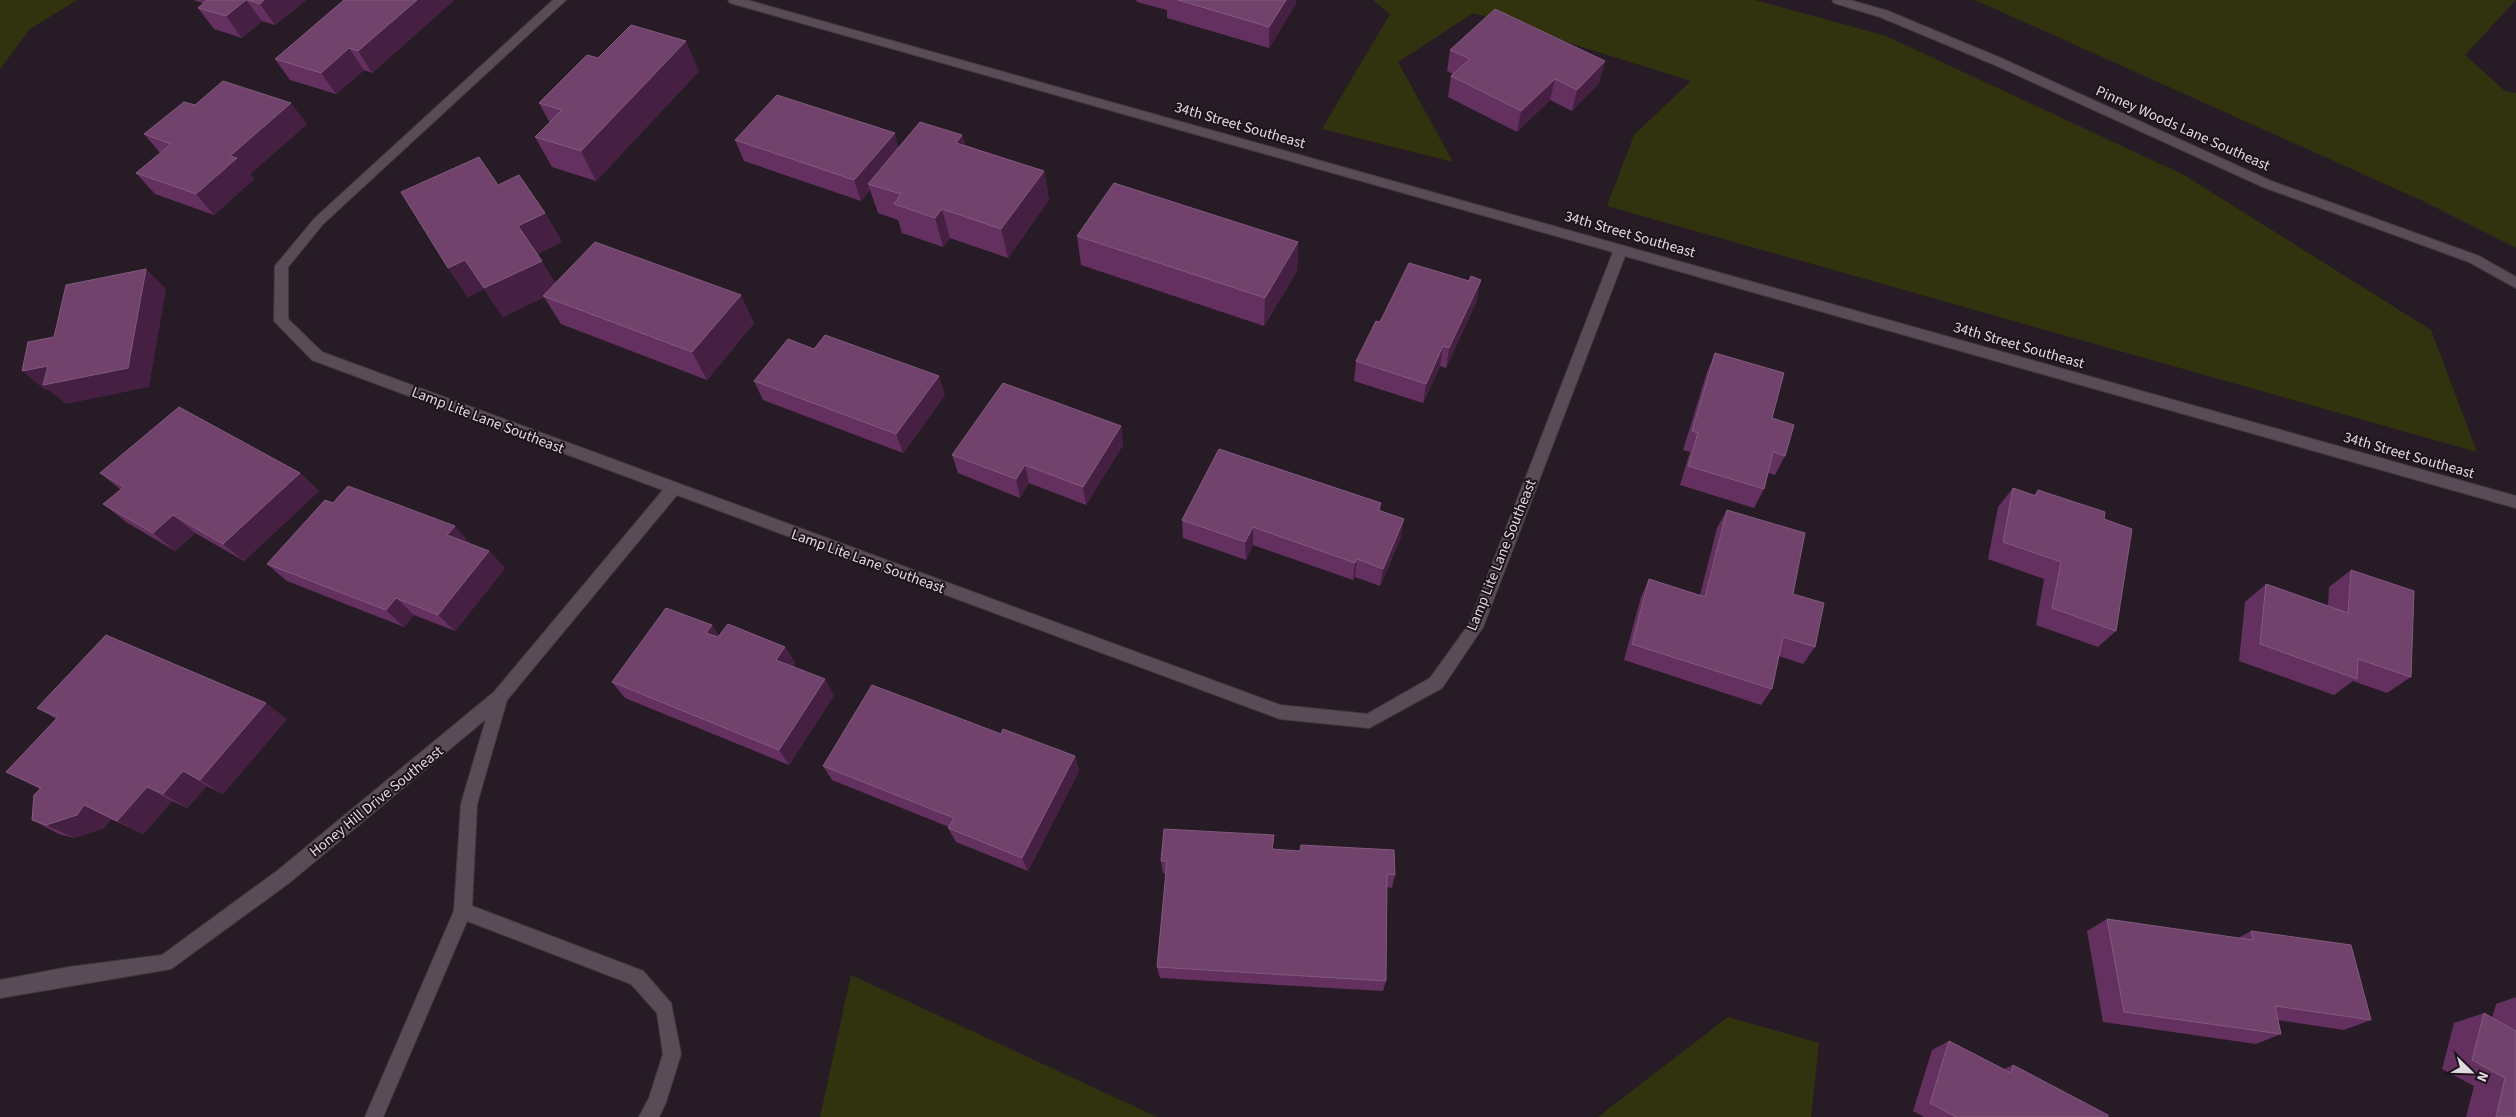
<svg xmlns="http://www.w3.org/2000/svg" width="2516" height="1117" viewBox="0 0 2516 1117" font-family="'Source Sans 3',sans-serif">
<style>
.green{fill:#30330e}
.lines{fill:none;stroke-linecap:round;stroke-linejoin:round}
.minor-casing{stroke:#423941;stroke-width:2}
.minor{fill:#594c57;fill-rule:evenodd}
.wall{fill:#63305f}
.shaded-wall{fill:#462042}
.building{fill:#71426c;stroke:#825a7e}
.labels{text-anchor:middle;stroke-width:4;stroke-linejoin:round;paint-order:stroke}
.street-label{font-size:15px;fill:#e1d9df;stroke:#1e131c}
</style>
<rect width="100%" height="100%" fill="#271c26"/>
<g class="green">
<polygon points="0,0 77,0 30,29 0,69"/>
<polygon points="1373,0 1755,0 1886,36 2184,175 2431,330 2477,452 1607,206 1634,135 1691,81 1473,13 1398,62 1453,162 1322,129 1390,14"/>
<polygon points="1975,0 2516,0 2465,55 2505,91 2516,93 2516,248 2423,201"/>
<polygon points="851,975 1157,1117 820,1117"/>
<polygon points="1728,1017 1819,1043 1811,1117 1598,1117"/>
</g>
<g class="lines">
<defs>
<g id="minor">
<polygon points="553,0 566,0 323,224 288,267 288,319 322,352 1280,705 1367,714 1430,678 1469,624 1613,252 730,3 728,0 747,0 2516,496 2516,508 1625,256 1483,627 1442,688 1369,728 1280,719 677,495 507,700 477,804 472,906 643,971 671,1003 681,1054 666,1102 659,1117 639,1117 649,1098 663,1054 657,1013 631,984 467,921 383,1117 365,1117 454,911 461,804 486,719 289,883 171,969 0,998 0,980 69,967 162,955 277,871 494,692 663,490 312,360 274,321 275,266 315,218"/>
<polygon points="1832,0 1850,0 1888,11 2003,59 2271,181 2479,256 2516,277 2516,288 2469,262 2263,187 1995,65 1880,17 1834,3"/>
</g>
</defs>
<use href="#minor" class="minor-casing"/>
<use href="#minor" class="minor"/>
</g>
<g class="wall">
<polygon points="193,0 306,0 275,25 262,21 242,38 214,29 198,8 203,3"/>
<polygon points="344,0 454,0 372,73 364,70 336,94 290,80 275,59"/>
<polygon points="1136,0 1296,0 1296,4 1269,48 1167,18 1167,10 1137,2"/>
<polygon points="1450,50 1605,61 1599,83 1572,111 1550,100 1517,132 1448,97 1451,76 1453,74 1447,71"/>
<polygon points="699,71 596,181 552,167 535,137 550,123 539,103"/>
<polygon points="307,124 250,174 254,179 214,215 155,194 136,173 160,153 144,134"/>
<polygon points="962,135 965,145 1044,171 1049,200 1008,258 950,238 943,247 902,233 898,220 878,213 870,190 861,201 744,161 735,140 899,148"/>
<polygon points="498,185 545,213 562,242 537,254 555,283 754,323 707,380 561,324 544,297 503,317 484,289 468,297 448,268"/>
<polygon points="1077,236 1298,242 1297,271 1264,326 1081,265"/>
<polygon points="1477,300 1446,368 1440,366 1423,403 1354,381 1356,361 1380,322"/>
<polygon points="814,349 945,395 903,453 763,400 754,381"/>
<polygon points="1715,353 1772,418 1785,456 1775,475 1768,473 1764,489 1754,508 1680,485 1690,452 1683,450 1707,372"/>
<polygon points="1121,426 1123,445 1086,505 1029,483 1020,498 958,473 952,455"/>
<polygon points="100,473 300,473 319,491 244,561 195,533 175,551 126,522 103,504 121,490"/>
<polygon points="2013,488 2034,495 2038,490 2104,519 2116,631 2098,647 2036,625 2044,579 1988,559 1998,507"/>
<polygon points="1381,503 1380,510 1401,537 1380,586 1355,577 1353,580 1253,545 1246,560 1183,538 1182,520"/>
<polygon points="1727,510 1793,594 1815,647 1803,664 1779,656 1772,689 1761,705 1624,660 1641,597 1649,579 1700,595 1717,528"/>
<polygon points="471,544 489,551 505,568 455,631 414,615 404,627 287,581 267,564"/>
<polygon points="2351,570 2411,677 2387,693 2353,681 2334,695 2239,661 2245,602 2266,584 2328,606 2329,587"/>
<polygon points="712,625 719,636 785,647 795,663 793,666 834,695 789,765 625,698 612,682"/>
<polygon points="37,708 287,719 223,794 207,786 187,808 172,801 143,834 111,819 104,828 74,838 59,834 32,820 40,789 6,772 56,719"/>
<polygon points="1001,734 1075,756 1079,771 1028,871 956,842 948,828 949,827 832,780 823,766"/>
<polygon points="1274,835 1273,849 1395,875 1392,888 1387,887 1386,981 1383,991 1160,978 1157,967 1166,874 1163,873 1161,861"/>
<polygon points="2107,919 2238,938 2251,931 2371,1020 2344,1030 2278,1020 2281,1034 2256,1044 2103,1022 2087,931"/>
<polygon points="2516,997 2516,1117 2466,1117 2474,1086 2442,1069 2454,1023 2484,1013 2492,1018 2496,1004"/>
<polygon points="1949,1041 2004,1069 2013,1065 2108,1117 1924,1117 1913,1111 1932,1050"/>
</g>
<g class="shaded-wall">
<polygon points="246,0 262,21 242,38 226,16"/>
<polygon points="264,0 306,0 275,25 260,4"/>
<polygon points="417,0 454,0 372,73 358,51"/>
<polygon points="1286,0 1296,0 1296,4 1269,48 1269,27"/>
<polygon points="686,41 699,71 596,181 581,151"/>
<polygon points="349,48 364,70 336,94 321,73"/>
<polygon points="1605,61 1599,83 1572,111 1577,90"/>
<polygon points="1555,79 1550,100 1517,132 1521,111"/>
<polygon points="291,103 307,124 250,174 254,179 214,215 196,194 230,156"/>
<polygon points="895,133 900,154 868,184 870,190 861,201 854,180"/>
<polygon points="962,135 969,165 956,143"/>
<polygon points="1044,171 1049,200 1008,258 1001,229"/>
<polygon points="942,209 950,238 943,247 935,218"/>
<polygon points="545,213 562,242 536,255 518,226"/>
<polygon points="1298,242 1297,271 1264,326 1265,298"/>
<polygon points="465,260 542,261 559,290 543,296 544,297 503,317 484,289 468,297 448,268"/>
<polygon points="146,269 166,289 149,387 66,404 49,390 45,390 22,371 48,366"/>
<polygon points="1481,280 1477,300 1446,368 1449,348"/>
<polygon points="741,295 754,323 707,380 692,352"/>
<polygon points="1443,346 1440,366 1423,403 1426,384"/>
<polygon points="939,376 945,395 903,453 896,434"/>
<polygon points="1121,426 1123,445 1086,505 1083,487"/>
<polygon points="1025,465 1029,483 1020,498 1016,479"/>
<polygon points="300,473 319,491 244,561 223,544"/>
<polygon points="173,515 195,533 175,551 153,533"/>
<polygon points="1404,519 1401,537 1380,586 1383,569"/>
<polygon points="455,526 471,544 447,535"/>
<polygon points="1253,527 1253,545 1246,560 1245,542"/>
<polygon points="489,551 505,568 455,631 438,615"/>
<polygon points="1357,559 1355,577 1353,580 1355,563"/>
<polygon points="396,598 414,615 404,627 386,610"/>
<polygon points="712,625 723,641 706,633"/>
<polygon points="785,647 795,663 786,676 776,660"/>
<polygon points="825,679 834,695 789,765 779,750"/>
<polygon points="266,703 287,719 223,794 200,780"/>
<polygon points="1075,756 1079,771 1028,871 1022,858"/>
<polygon points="183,771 207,786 187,808 163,794"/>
<polygon points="147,787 172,801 143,834 117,821"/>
<polygon points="84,805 111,819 104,828 74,838 46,825"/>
</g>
<g class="building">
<polygon points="207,0 246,0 226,16 198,8"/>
<polygon points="247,0 264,0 260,4"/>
<polygon points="344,0 417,0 358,51 349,48 321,73 275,59"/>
<polygon points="1178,0 1286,0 1269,27"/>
<polygon points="1495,9 1605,61 1577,90 1555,79 1521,111 1451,76 1470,59 1450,50"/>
<polygon points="631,25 686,41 581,151 535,137 562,110 539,103 587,55 598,58"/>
<polygon points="223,81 291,103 230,156 237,158 196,194 136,173 171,144 144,134 184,102 195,105"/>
<polygon points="777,95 895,133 854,180 735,140"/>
<polygon points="920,122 962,135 956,143 1044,171 1001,229 942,209 935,218 894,204 901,194 868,184"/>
<polygon points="479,157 498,185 519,175 545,213 518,226 542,261 484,288 465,260 448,268 401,192"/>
<polygon points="1114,183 1298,242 1265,298 1077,236"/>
<polygon points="595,242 741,295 692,352 543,296"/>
<polygon points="1409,263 1469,281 1471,276 1481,280 1449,348 1443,346 1426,384 1356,361 1376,321 1380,322"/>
<polygon points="146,269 128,368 43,385 48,366 22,371 28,342 54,337 66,285"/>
<polygon points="825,335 939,376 896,434 754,381 788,339 814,349"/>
<polygon points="1715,353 1784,373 1772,418 1794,425 1785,456 1773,452 1764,489 1688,466 1698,433 1692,431"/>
<polygon points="1003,383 1121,426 1083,487 1025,465 1016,479 952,455"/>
<polygon points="179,407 300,473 223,544 173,515 153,533 103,504 124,487 100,473"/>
<polygon points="1219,449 1381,503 1378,510 1404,519 1383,569 1357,559 1355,563 1253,527 1245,542 1182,520"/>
<polygon points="348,486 455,526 447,535 489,551 438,615 396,598 386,610 267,564 325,500 333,503"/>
<polygon points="2013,488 2036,496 2038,490 2105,512 2104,519 2132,529 2116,631 2052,608 2061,562 2003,542"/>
<polygon points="1727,510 1805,533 1793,594 1824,603 1815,647 1783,637 1772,689 1632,644 1649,579 1705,597"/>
<polygon points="2351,570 2414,591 2411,677 2358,659 2357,679 2260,644 2266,584 2348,613"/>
<polygon points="666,608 712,625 706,633 718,637 728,624 785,647 776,660 825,679 779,750 612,682"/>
<polygon points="106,635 266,703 200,780 183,771 163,794 147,787 117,821 84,805 77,815 46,825 32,820 34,795 41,788 6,772 58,717 37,708"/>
<polygon points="872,685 1001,734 1003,729 1075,756 1022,858 948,828 954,818 823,766"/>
<polygon points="1164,829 1274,835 1272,849 1300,851 1301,845 1394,850 1395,875 1387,874 1386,981 1157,967 1167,861 1161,861"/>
<polygon points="2107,919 2253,940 2251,931 2351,945 2371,1020 2275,1006 2281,1034 2124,1012"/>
<polygon points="2484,1013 2516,1031 2516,1117 2496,1117 2505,1078 2472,1060"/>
<polygon points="1949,1041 2011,1073 2013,1065 2108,1115 2108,1117 1956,1117 1930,1103"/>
</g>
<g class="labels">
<g class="street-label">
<text transform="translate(1240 125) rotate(16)" y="5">34th Street Southeast</text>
<text transform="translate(2183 128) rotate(24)" y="5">Pinney Woods Lane Southeast</text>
<text transform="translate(1630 234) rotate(16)" y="5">34th Street Southeast</text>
<text transform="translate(2019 345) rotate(16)" y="5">34th Street Southeast</text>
<text transform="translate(488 420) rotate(21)" y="5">Lamp Lite Lane Southeast</text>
<text transform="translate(2409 455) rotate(16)" y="5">34th Street Southeast</text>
<text transform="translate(1501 555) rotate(-68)" y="5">Lamp Lite Lane Southeast</text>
<text transform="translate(868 561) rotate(20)" y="5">Lamp Lite Lane Southeast</text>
<text transform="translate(376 801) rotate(-39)" y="5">Honey Hill Drive Southeast</text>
</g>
</g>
<g transform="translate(2471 1072) rotate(113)" stroke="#1e131c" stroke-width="4" paint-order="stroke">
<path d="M0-4L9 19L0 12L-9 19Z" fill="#e1d9df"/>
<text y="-8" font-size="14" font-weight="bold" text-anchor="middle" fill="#e1d9df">N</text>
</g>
</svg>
